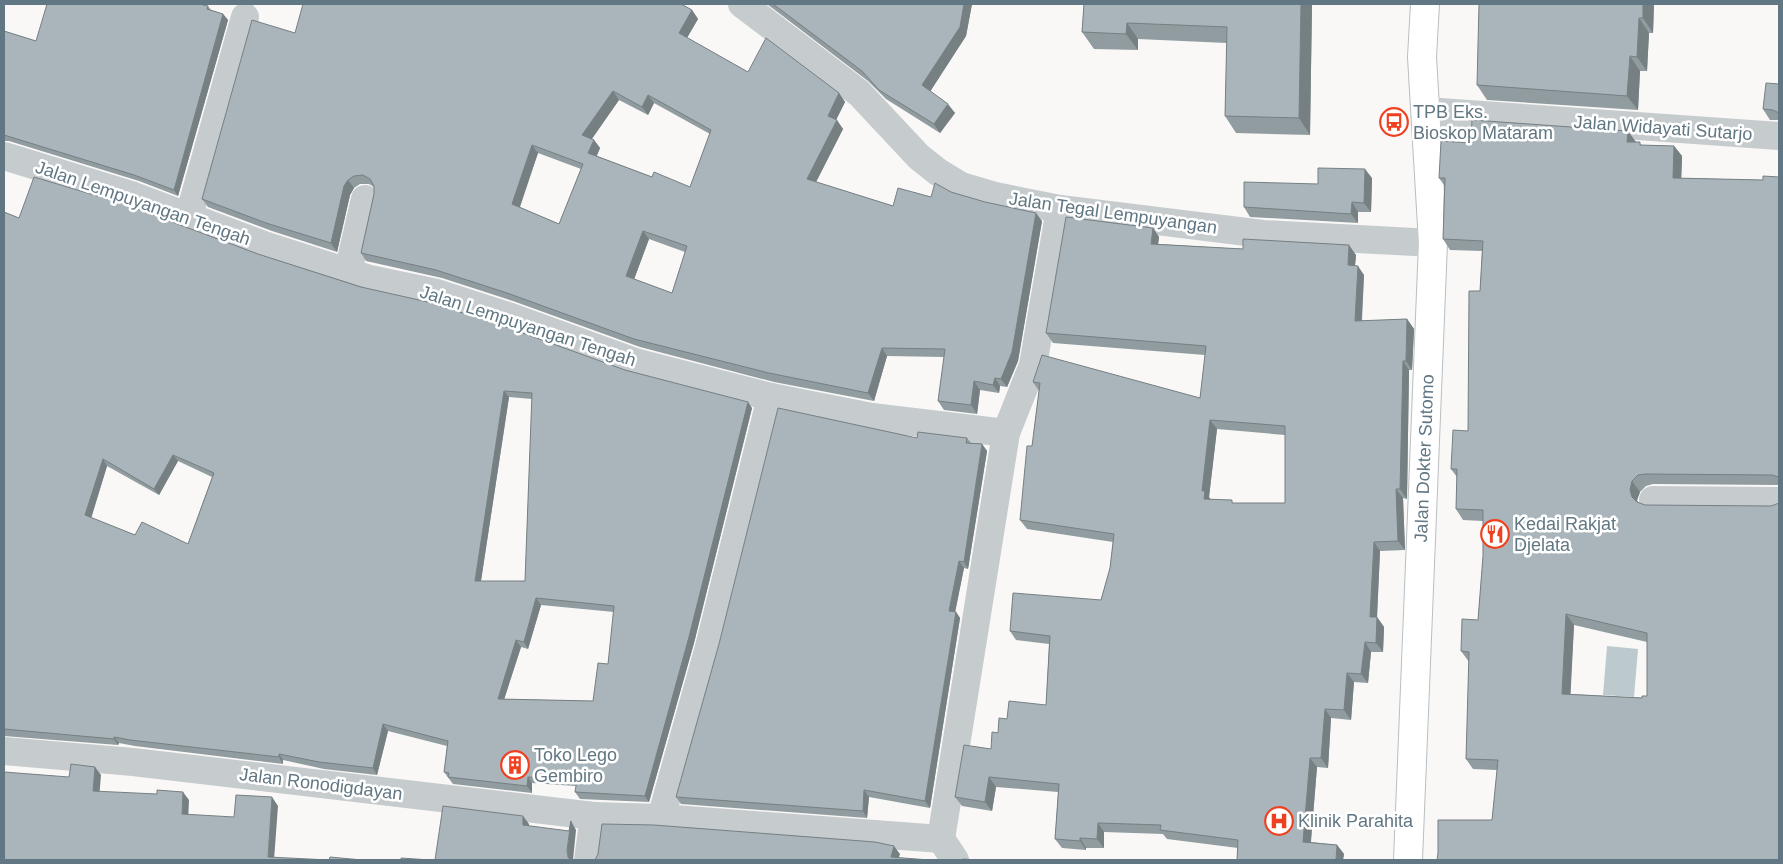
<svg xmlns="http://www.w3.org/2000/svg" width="1783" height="864" viewBox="0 0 1783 864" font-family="Helvetica,sans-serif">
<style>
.water{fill:#bccace}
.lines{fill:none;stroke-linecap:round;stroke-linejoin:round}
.major-casing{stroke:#b9bec1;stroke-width:30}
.minor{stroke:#c6cbce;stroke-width:28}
.major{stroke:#fff;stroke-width:28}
.wall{fill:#919ca0;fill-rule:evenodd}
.shaded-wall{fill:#767f82}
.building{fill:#a9b5ba;stroke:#767f82;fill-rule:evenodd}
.labels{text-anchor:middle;stroke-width:5;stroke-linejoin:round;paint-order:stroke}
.poi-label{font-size:18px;fill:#617783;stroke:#fff;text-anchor:start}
.street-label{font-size:18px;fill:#617783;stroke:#fff}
</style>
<rect width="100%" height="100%" fill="#f9f8f6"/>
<polygon class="water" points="1607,646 1638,649 1634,697 1603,695"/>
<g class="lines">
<defs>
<g id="major">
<path id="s1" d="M1408,860l25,-617 -11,-186 3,-53"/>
</g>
</defs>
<use href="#major" class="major-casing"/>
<g class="minor">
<polyline points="742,4 859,93 919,157 938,172 961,186 995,196 1060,209 1263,234 1433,243"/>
<polyline points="1426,111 1779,136"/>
<polyline points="4,156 134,196 267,246 348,272 370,279 437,293 508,316 635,362 771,397 872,417 1006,433"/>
<polyline points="189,216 245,17"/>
<polyline points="348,272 365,199"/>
<polyline points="1653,500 1779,501"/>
<polyline points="4,751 133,762 594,816 588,860"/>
<polyline points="594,816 661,818 941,839 955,860"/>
<polyline points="661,818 709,647 771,397"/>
<polyline points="941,839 1006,433 1033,365 1060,209"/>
</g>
<use href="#major" class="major"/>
</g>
<g class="wall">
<polygon points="767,4 972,4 966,36 930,91 955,113 940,133 886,99 868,81"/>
<polygon points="1084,4 1312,4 1310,135 1236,133 1225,116 1227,43 1138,39 1138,50 1094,49 1082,32"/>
<polygon points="1654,4 1653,33 1649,33 1647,71 1640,71 1638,110 1487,100 1477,85"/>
<polygon points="208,6 211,10 223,14 228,20 178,196 139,181 9,141 4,141 4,31 36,41"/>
<path d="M692,10l6,9 -11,19 61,34 91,21 6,9 -9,18 7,9 -27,53 77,24 58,-14 91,29 -24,140 -11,26 -7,-1 -1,7 -19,-3 -3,24 -33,-4 -6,-9 6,-44 -57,-1 -13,45 -100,-19 -134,-35 -127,-46 -71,-23 -76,-17 -5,-8 13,-59v-7l-5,-3h-9l-6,4 -4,7 -13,57 -65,-21 -64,-24 -6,-8 93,-166zM619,100l29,15 6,-12 56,31 -20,53 -38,-10 -55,-21 3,-8 -6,-8 -2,-1zM538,153l43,16 -22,55 -40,-17zM649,239l36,13 -13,41 -38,-14z"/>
<polygon points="1779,84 1779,120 1770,120 1763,109"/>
<path d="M1636,142l6,3 32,1 8,10 -1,22 82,2 16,-3v308l-126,-1 -7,2 -6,6 -3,8 142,360 -287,-40 5,-50 -24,-1 -7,-10 3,-97 -8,-11 17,-31 5,-64v-35l-20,-1 -7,-11 1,-32 -6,-8 17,-38 12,-140 2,-40 -32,-1 -7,-11 1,-54 -5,-7 32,-35zM1574,625l73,17v54l-5,2 -72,-4z"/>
<polygon points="1372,178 1371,212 1358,212 1358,223 1250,217 1244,207 1318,184"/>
<path d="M4,212l15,6 239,36 367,116 127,38 -58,235 -45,159 -69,-3 -5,-7 1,-6 -44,-3v10l-79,-9 -9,-12 3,-26 -59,-15 -11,44 -53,-6 -41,-9v4l-148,-18 -16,-3 -1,2 -114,-9zM509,397l23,2 -7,182h-44zM178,461l34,16 -24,67 -53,-9 -44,-17 16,-52 52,29zM541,605l73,7 -6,52 -15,37 -89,-2 17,-52 7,2z"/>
<path d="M1153,228l6,9 -1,7 85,5 113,6 -1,11 9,9 -2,46 45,-2 7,10 -2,41h-3l-2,129 -4,-1 2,52 -25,1 -3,66 7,10 -1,25h-12l-3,31 -14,-1 -3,38 -20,-2 -3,50 -11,-1 -6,75 26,3 7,9 -1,6h-106l1,-12 -71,-9 -4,-5 -59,-2v16h-18v2l-24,-2 -7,-9 3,-47 -62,-5 -4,24 -30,-5 -7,-9 36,-48 7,-16 9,-14 39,-14 3,-61 -33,-4 -6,-9 91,-31 9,-32 3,-26 -86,-13 -7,-9 12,-74 7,-55 -6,-9 167,16 5,-43 -152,-12 -7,-10zM1217,429l68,6v68h-51l-24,-4 -1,-2z"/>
<polygon points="917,438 967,438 971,443 982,444 987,451 968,569 964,568 955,611 960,618 930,808 869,797 867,818 681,804 676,797"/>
</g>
<g class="shaded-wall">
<polygon points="964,4 972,4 966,36 928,95 922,85"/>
<polygon points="1301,4 1312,4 1310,135 1299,118"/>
<polygon points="1643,4 1654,4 1653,33 1643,18"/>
<polygon points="692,10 698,19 685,41 679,33"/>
<polygon points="223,14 228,20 178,196 174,190"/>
<polygon points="1639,18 1649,33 1647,71 1637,57"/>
<polygon points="1127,23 1138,39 1138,50 1126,34"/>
<polygon points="1630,56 1640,71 1638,110 1627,96"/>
<polygon points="613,91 619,100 588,144 582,135"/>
<polygon points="839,93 845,102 834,124 828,116"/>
<polygon points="648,95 654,103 648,115 642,107"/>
<polygon points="948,104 955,113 940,133 934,124"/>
<polygon points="837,120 843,129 813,188 807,179"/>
<polygon points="1628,131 1636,142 1635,153 1627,142"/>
<polygon points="594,140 600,148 594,161 588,153"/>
<polygon points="532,145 538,153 518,213 512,204"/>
<polygon points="1674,146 1682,156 1681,189 1673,178"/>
<polygon points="1365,169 1372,178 1371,212 1364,203"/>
<polygon points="348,180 354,188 350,195 337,252 331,243 344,186"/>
<polygon points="1352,202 1358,212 1358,223 1351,214"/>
<polygon points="1036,213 1042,221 1018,361 1007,387 1001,379"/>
<polygon points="1153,228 1159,237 1157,253 1151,244"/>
<polygon points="643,231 649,239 632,285 626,276"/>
<polygon points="1349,245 1356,255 1354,275 1348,265"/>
<polygon points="1358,266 1364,275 1361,330 1355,321"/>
<polygon points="1407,319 1414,329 1412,370 1406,361"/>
<polygon points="882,348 887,356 874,401 868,393"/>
<polygon points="1403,361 1409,370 1407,499 1400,489"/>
<polygon points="995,378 1000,386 999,393 993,385"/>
<polygon points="974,381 980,390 977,414 971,405"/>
<polygon points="504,391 509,397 480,587 475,581"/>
<polygon points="748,402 752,408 694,643 649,802 645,796"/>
<polygon points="1210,420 1217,429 1209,497 1211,500 1204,499 1202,491"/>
<polygon points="982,444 987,451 968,569 964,562"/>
<polygon points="173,455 178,461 159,495 154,489"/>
<polygon points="103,459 107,466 90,522 85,515"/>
<polygon points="1632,481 1640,492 1637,500 1640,508 1632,497 1630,490"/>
<polygon points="1396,489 1403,498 1405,550 1398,541"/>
<polygon points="1374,542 1380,551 1377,617 1384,627 1383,652 1376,643 1370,617"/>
<polygon points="959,561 964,568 954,618 949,611"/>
<polygon points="536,598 541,605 528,649 524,642"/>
<polygon points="956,612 960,618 930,808 925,801"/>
<polygon points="1566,614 1574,625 1570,705 1562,694"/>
<polygon points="516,640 521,647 502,706 498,699"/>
<polygon points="1365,642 1371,652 1368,683 1361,674"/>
<polygon points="1347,673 1354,682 1351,720 1344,710"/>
<polygon points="1325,709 1331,718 1328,768 1321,758"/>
<polygon points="383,724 388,731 377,775 373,768"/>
<polygon points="114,737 119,743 118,745 114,739"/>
<polygon points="279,754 283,760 283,764 279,757"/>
<polygon points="1310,758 1317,767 1310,851 1303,842"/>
<polygon points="95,767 101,775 99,799 93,791"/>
<polygon points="528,777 532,783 532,793 527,786"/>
<polygon points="989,777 996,787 992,811 985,802"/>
<polygon points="864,790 869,797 867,818 863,811"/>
<polygon points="183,792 189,800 188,822 182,814"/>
<polygon points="272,797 278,806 274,860 268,857"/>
<polygon points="523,816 529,824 529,833 523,825"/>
<polygon points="571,821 576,830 573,860 570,860 568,857 567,850"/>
<polygon points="1098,823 1104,832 1104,848 1097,839"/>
<polygon points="1080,838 1086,848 1086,850 1080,841"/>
<polygon points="1337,845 1344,854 1343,860 1336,860"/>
<polygon points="894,846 900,854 898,860 891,857"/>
</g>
<g class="building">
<polygon points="47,4 199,4 208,6 207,9 223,14 174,190 134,175 4,135 4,31 36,41"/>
<path d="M303,4h378l11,6 -13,23 69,39 18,-34 73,55 -11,23 9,4 -30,59 86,27 5,-18 33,9 4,-14 16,9 34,10 51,11 -24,139 -11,27 -6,-1 -2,7 -19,-4 -3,24 -33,-4 7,-52 -63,-1 -14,45 -99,-20 -135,-34 -127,-46 -71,-23 -75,-17 13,-59v-8l-4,-7 -7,-4 -9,1 -6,4 -4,6 -13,57 -65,-20 -64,-24 50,-179 43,13zM613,91l29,16 6,-12 63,35 -21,57 -36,-15 -2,5 -64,-24 6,-13 -12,-5zM532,145l51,19 -24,60 -47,-20zM643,231l44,15 -15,47 -46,-17z"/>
<polygon points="773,4 964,4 960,27 922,85 948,104 934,124 879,90 862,71"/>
<polygon points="1084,4 1301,4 1299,118 1225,116 1227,27 1127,23 1126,34 1082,32"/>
<polygon points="1479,4 1643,4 1643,18 1639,18 1637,57 1630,56 1627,96 1477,85"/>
<polygon points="1766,83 1779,84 1779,113 1773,110 1763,109"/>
<path d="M1472,120l156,11 -1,11h13v3l34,1 -1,32 90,2v-4l16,1v300l-7,-2 -126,-1 -8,1 -6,6 -2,9 2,7 5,5 8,3 126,1 8,-3v357h-342l1,-7v-33h54l6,-60 -32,-1 3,-107 -8,-1 1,-32 16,1 5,-64v-46l-27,-1 1,-40h-6l2,-39 15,1 1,-140h11l3,-50 -40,-2 2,-61h-6l2,-37 30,2zM1566,614l81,19v63h-5v2l-80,-4z"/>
<polygon points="1318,168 1365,169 1364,203 1352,202 1351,214 1244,207 1244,182 1318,184"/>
<path d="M34,177l90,27 134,50 103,33 67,15 70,22 127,46 123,32 -59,235 -44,159 -70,-4 2,-12 -49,-3 -1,9 -79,-9 1,-4 -5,-1 4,-31 -65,-17 -10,44 -54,-6 -40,-8v3l-149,-17 -16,-3v2l-110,-10v-517l15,6zM504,391l28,2 -7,188h-50zM173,455l41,18 -26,71 -46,-22 -7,13 -50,-20 18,-56 51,30zM536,598l78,8 -6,58 -10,-1 -5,38 -95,-2 18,-59 8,2z"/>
<path d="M1066,217l87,11 -2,16 92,5v-10l106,6 -1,20 10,1 -3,55 52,-2 -1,42h-3l-3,128h-4l2,52 -24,1 -4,75h7l-1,26 -11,-1 -4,32 -14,-1 -3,37 -19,-1 -4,49h-11l-7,84 34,3 -1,15h-99l1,-20 -78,-10 1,-5 -63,-2 -1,16 -17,-1v3l-25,-2 4,-55 -70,-7 -4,25 -30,-5 9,-52 27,4 1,-17 6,1 1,-15 8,1 2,-18 37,4 4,-69 -40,-5 3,-38 88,7 9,-32 4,-34 -94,-14 7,-74h5l8,-63 -7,-1 9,-27 158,43 6,-52 -160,-13zM1210,420l75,6v77h-53v-3l-28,-1 1,-8h-3z"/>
<polygon points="778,408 917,438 918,432 967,438 966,443 982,444 964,562 959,561 949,611 956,612 925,801 864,790 863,811 676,797 719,644"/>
<polygon points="71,764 95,767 93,791 157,794 157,790 183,792 182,814 234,817 236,795 272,797 268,857 329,860 330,857 362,860 4,860 4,772 69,777"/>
<polygon points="443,806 523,816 523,825 569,831 571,821 567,850 568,857 570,860 435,860"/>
<polygon points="602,824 654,825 875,842 894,846 891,857 929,860 595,860 598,854"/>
<polygon points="401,858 430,860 401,860"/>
<polygon points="963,859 978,860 962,860"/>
</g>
<defs>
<symbol id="bus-ring" viewBox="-11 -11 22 22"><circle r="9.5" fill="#fff" stroke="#ef411f" stroke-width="1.5"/><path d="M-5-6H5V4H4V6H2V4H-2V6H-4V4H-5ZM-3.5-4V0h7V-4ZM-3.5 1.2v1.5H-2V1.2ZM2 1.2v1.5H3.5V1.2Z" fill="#ef411f"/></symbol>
<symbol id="restaurant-ring" viewBox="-11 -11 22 22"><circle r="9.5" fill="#fff" stroke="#ef411f" stroke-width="1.5"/><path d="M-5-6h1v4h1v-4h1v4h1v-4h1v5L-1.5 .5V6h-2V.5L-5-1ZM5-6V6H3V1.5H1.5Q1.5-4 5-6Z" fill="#ef411f"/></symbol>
<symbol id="building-ring" viewBox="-11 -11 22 22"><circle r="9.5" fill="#fff" stroke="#ef411f" stroke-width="1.5"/><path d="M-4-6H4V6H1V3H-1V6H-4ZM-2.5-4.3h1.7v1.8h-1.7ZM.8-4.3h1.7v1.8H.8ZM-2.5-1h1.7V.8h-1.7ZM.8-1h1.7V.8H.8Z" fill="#ef411f"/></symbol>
<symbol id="hospital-ring" viewBox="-11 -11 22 22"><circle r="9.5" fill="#fff" stroke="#ef411f" stroke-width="1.5"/><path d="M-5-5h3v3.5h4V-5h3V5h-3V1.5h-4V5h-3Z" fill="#ef411f"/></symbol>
</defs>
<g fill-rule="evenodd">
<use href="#bus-ring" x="1378" y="106" width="32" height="32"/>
<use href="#restaurant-ring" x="1479" y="518" width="32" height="32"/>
<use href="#building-ring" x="499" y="749" width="32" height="32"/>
<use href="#hospital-ring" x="1263" y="805" width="32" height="32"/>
</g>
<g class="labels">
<g class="poi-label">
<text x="1413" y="118">TPB Eks.<tspan x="1413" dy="21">Bioskop Mataram</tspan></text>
<text x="1514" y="530">Kedai Rakjat<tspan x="1514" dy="21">Djelata</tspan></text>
<text x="534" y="761">Toko Lego<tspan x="534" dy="21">Gembiro</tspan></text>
<text x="1298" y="827">Klinik Parahita</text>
</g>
<g class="street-label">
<text transform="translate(1663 128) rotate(4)" y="6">Jalan Widayati Sutarjo</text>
<text transform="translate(143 203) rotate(19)" y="6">Jalan Lempuyangan Tengah</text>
<text transform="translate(1113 213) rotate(8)" y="6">Jalan Tegal Lempuyangan</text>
<text transform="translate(528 326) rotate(18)" y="6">Jalan Lempuyangan Tengah</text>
<text dy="6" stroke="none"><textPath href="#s1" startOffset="402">Jalan Dokter Sutomo</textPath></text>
<text transform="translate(321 784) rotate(7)" y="6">Jalan Ronodigdayan</text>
</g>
</g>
<rect width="1783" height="864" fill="none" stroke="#617783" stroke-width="10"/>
</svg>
